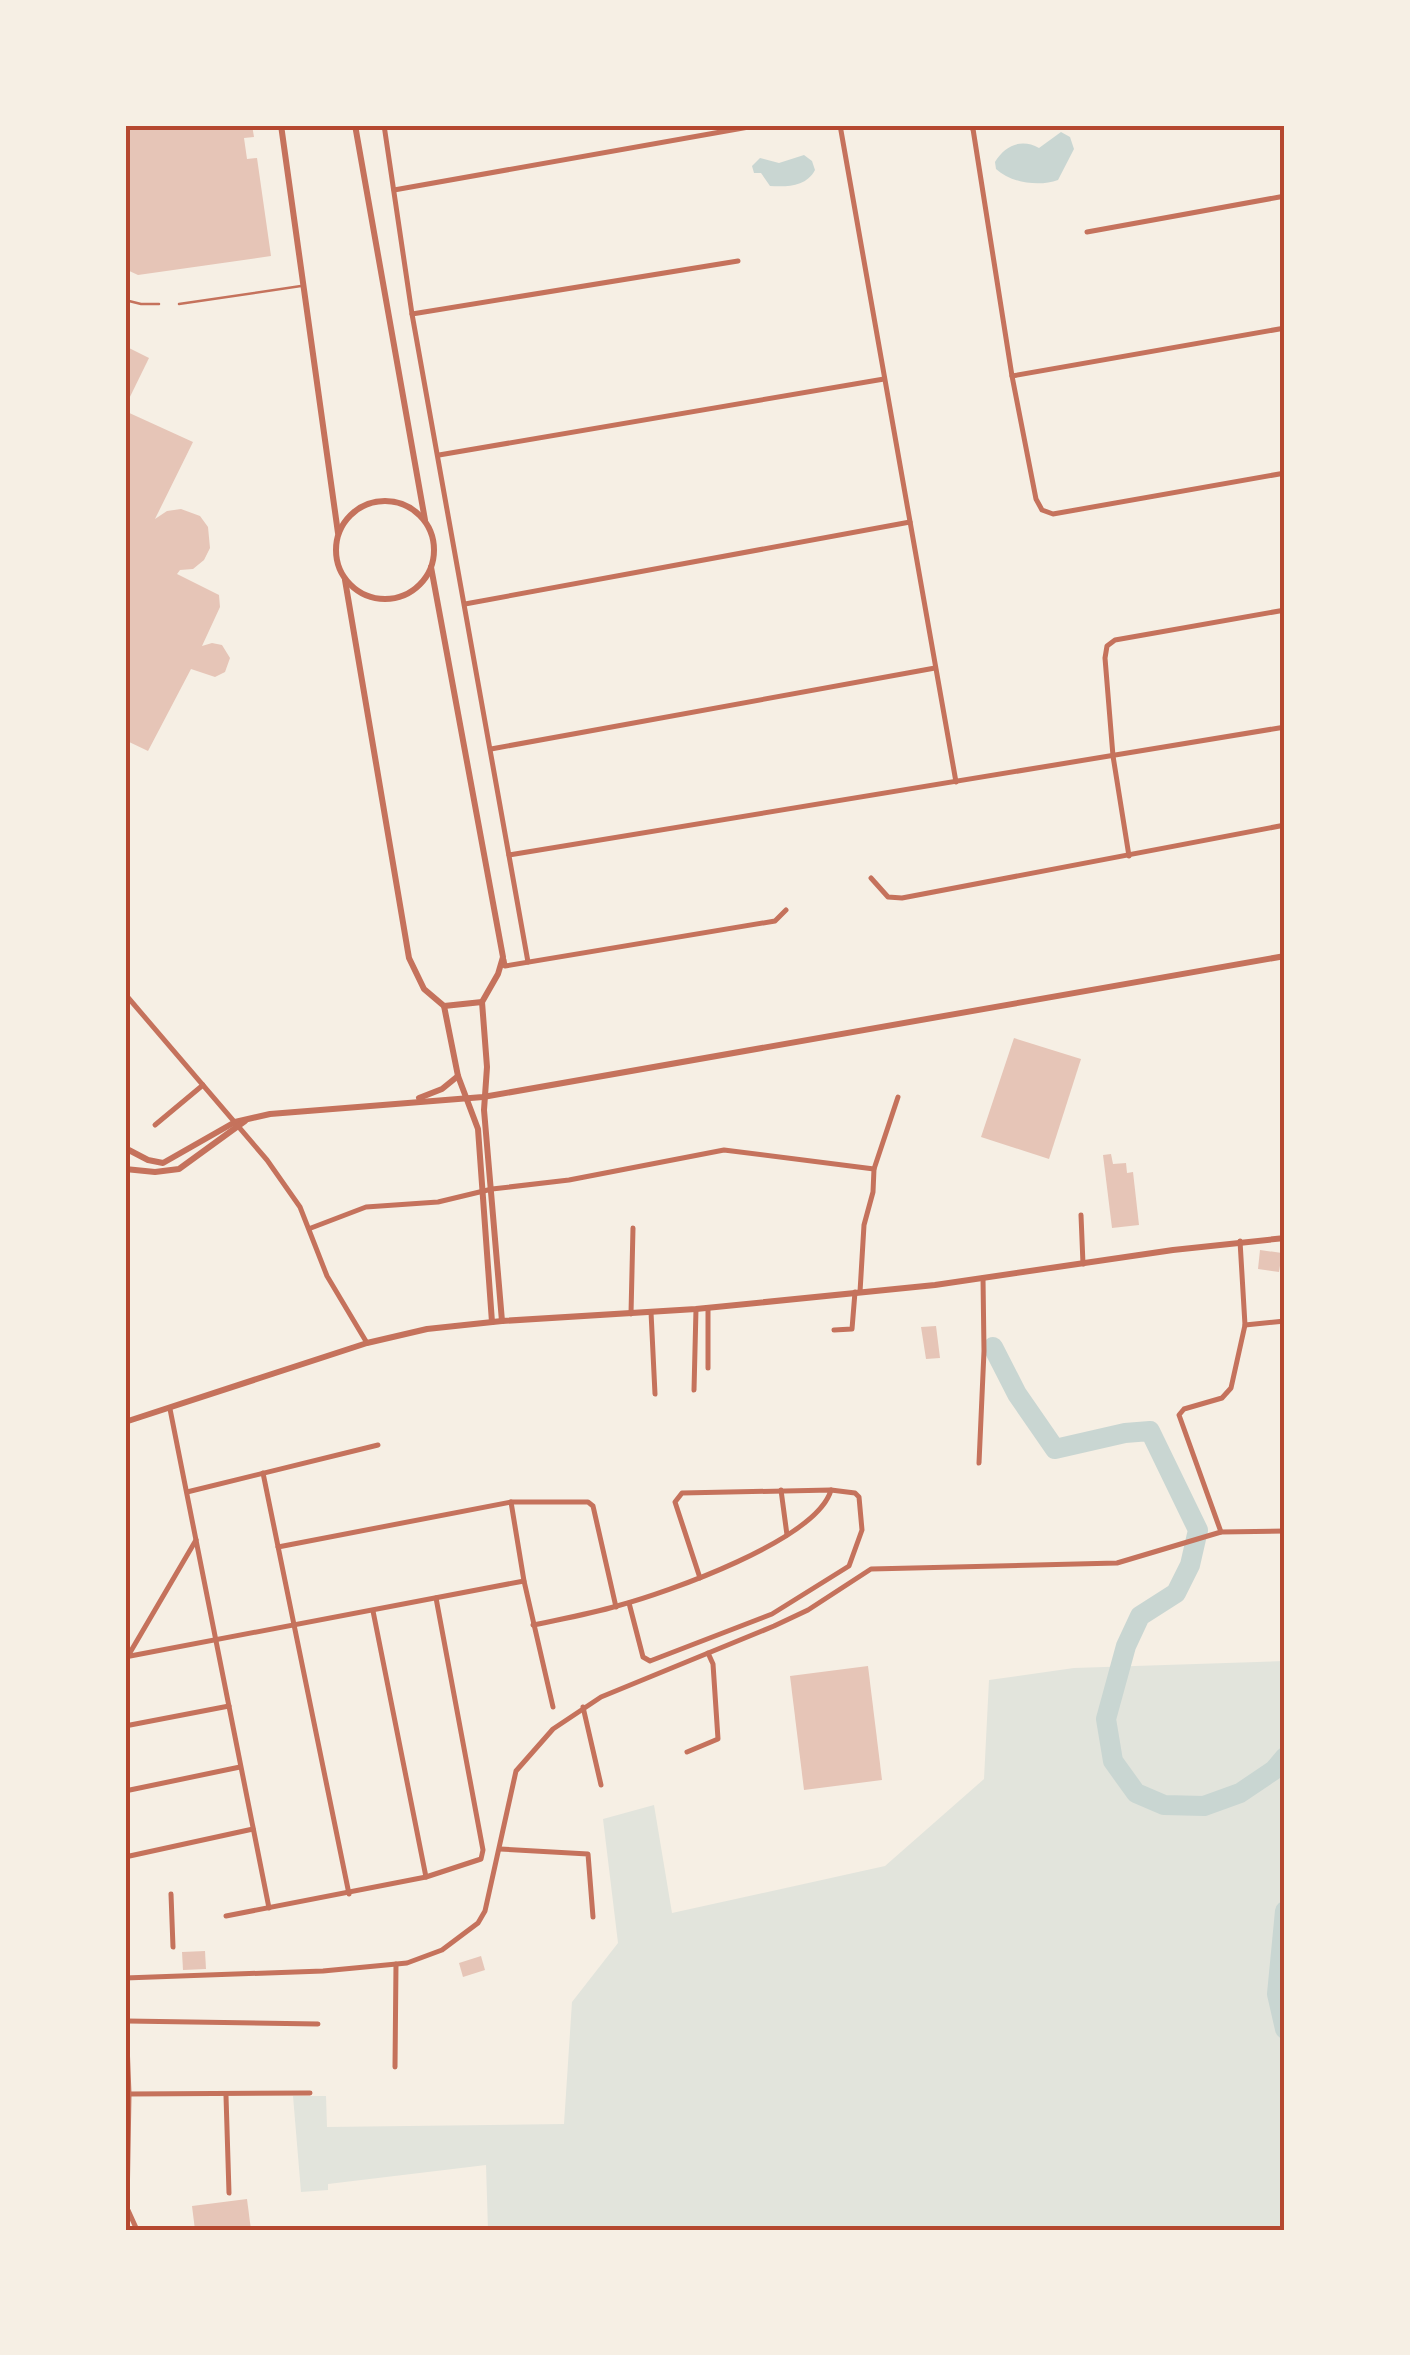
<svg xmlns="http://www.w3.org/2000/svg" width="1410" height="2355" viewBox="0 0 1410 2355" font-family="Quicksand,sans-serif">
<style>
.green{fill:#e2e4dc}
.water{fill:#c9d6d2}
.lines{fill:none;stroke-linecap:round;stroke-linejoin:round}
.river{stroke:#c9d6d2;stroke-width:20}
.building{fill:#e6c5b7}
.service{stroke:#c5725c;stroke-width:2.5}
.minor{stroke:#c5725c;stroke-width:5}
.tertiary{stroke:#c5725c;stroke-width:6}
.neatline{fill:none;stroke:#b5482f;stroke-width:4}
</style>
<rect width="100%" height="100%" fill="#f6efe4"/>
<polygon class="green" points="1285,1661 1285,2230 488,2230 486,2165 328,2184 328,2190 301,2192 293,2096 326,2096 327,2127 564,2124 572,2002 618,1943 603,1819 654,1805 672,1913 885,1866 984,1779 989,1680 1074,1668"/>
<g class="water">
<path d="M1061,132l9,5 4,12 -16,31c-19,7 -47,3 -62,-11l-1,-7c10,-17 27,-24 44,-14z"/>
<path d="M804,155l8,6 3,9c-9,17 -28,17 -45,16l-9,-13h-7l-2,-7 8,-8 19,5z"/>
</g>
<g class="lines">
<g class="river">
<polyline points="993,1347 1017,1394 1055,1449 1125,1433 1150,1431 1198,1530 1190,1565 1176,1593 1140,1616 1126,1646 1106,1719 1113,1761 1136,1793 1164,1805 1204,1806 1240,1793 1274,1770 1285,1757"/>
<polyline points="1285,1911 1277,1994 1285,2029"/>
</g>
</g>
<g class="building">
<polygon points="125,125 252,125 254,137 244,138 247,159 257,158 271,256 138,275 125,269"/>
<polygon points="125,346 149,358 125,407"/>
<polygon points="125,411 193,442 155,519 167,511 181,509 200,516 208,527 210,548 204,560 193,569 180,570 177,574 219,595 220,607 202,646 212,643 222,645 230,658 225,672 215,677 191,669 148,751 125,740"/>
<polygon points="1014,1038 1081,1059 1049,1159 981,1137"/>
<polygon points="1111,1154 1113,1164 1126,1163 1127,1173 1133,1172 1139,1225 1112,1228 1103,1155"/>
<polygon points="1260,1250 1282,1253 1279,1272 1258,1269"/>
<polygon points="936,1326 940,1358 926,1359 921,1327"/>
<polygon points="868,1666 882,1780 804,1790 790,1676"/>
<polygon points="205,1951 206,1969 183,1970 182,1952"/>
<polygon points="481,1956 485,1970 463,1977 459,1963"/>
<polygon points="247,2199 251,2230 195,2230 192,2206"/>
</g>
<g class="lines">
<g class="service">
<polyline points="125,300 141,304 159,304"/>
<polyline points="179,304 301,286"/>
</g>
<g class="minor">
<polyline points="384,125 412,314 528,962"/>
<polyline points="840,125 956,782"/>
<polyline points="968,125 973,129 975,125"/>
<polyline points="973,129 1012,376 1036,499 1042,510 1053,514 1285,473"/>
<polyline points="394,190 760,125"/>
<polyline points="1087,232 1285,196"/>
<polyline points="412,314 738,261"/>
<polyline points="1012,376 1285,328"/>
<polyline points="439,455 884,379"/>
<polyline points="465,604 910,522"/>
<polyline points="491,749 935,668"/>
<polyline points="509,855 1285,727"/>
<polyline points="1129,856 1113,756 1105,658 1107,646 1115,640 1285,610"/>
<polyline points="871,878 888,897 902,898 1285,825"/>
<polyline points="504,960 505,966 775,921 786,910"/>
<polyline points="125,994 267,1160 300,1207 327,1276 367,1343"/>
<polyline points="155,1125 203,1085"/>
<polyline points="1081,1215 1083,1264"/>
<polyline points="311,1228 366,1207 438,1202 492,1189 569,1180 724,1150 874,1169"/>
<polyline points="860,1292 864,1225 873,1192 874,1169 898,1097"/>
<polyline points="651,1312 655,1394"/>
<polyline points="631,1314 633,1228"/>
<polyline points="1245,1325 1285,1321"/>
<polyline points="834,1330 852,1329 855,1292"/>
<polyline points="708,1368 708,1308"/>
<polyline points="694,1390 696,1309"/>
<polyline points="170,1409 269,1908"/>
<polyline points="979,1463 984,1351 983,1278"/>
<polyline points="263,1473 349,1894"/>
<polyline points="781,1490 787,1535"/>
<polyline points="187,1492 378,1445"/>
<polyline points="511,1502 524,1581 553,1707"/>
<polyline points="1221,1532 1179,1415 1184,1409 1222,1398 1231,1388 1245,1325 1240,1241"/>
<polyline points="278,1547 511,1502 588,1502 593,1506 616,1607"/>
<polyline points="629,1603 643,1657 650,1661 772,1614 849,1566 862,1530 859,1497 855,1493 831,1490 682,1493 675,1502 700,1578"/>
<polyline points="373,1611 426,1877"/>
<path d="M533,1625c28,-6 57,-11 84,-19 49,-13 200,-66 214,-116"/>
<polyline points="128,1656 196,1540"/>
<polyline points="125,1657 524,1581"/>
<polyline points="583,1707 601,1785"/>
<polyline points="125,1726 229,1706"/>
<polyline points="687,1752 718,1739 713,1664 708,1653"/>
<polyline points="125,1791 240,1767"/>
<polyline points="500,1849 588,1854 593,1917"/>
<polyline points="125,1857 253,1829"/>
<polyline points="171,1894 173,1947"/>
<polyline points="226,1916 426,1877 481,1859 483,1850 436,1598"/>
<polyline points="125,1978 323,1971 407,1963 442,1950 478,1923 485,1911 516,1771 553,1729 601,1697 774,1626 808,1610 871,1569 1117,1563 1221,1532 1285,1531"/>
<polyline points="125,1993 129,2094 127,2208 137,2230"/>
<polyline points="127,2021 318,2024"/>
<polyline points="395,2067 396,1964"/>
<polyline points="129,2094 310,2093"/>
<polyline points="226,2096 229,2193"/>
</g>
<g class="tertiary">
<polyline points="281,125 338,533"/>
<polyline points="355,125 425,520"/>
<circle cx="385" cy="550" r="49"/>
<polyline points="431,567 503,957 498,974 482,1002 487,1067 484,1110 502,1321"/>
<polyline points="345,580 409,958 424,989 444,1006 458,1076 478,1129 492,1322"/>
<polyline points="444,1006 482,1002"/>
<polyline points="419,1098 442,1089 458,1076"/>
<polyline points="125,1148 148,1160 163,1163 235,1122 270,1114 483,1097 1285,956"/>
<polyline points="125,1169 155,1172 179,1169 245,1121"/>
<polyline points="125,1422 367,1343 427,1329 502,1321 696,1309 935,1285 1173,1250 1285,1238"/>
</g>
</g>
<rect width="1410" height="2355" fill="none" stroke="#f6efe4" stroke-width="255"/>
<rect x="128" y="128" width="1154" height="2100" class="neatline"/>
</svg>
